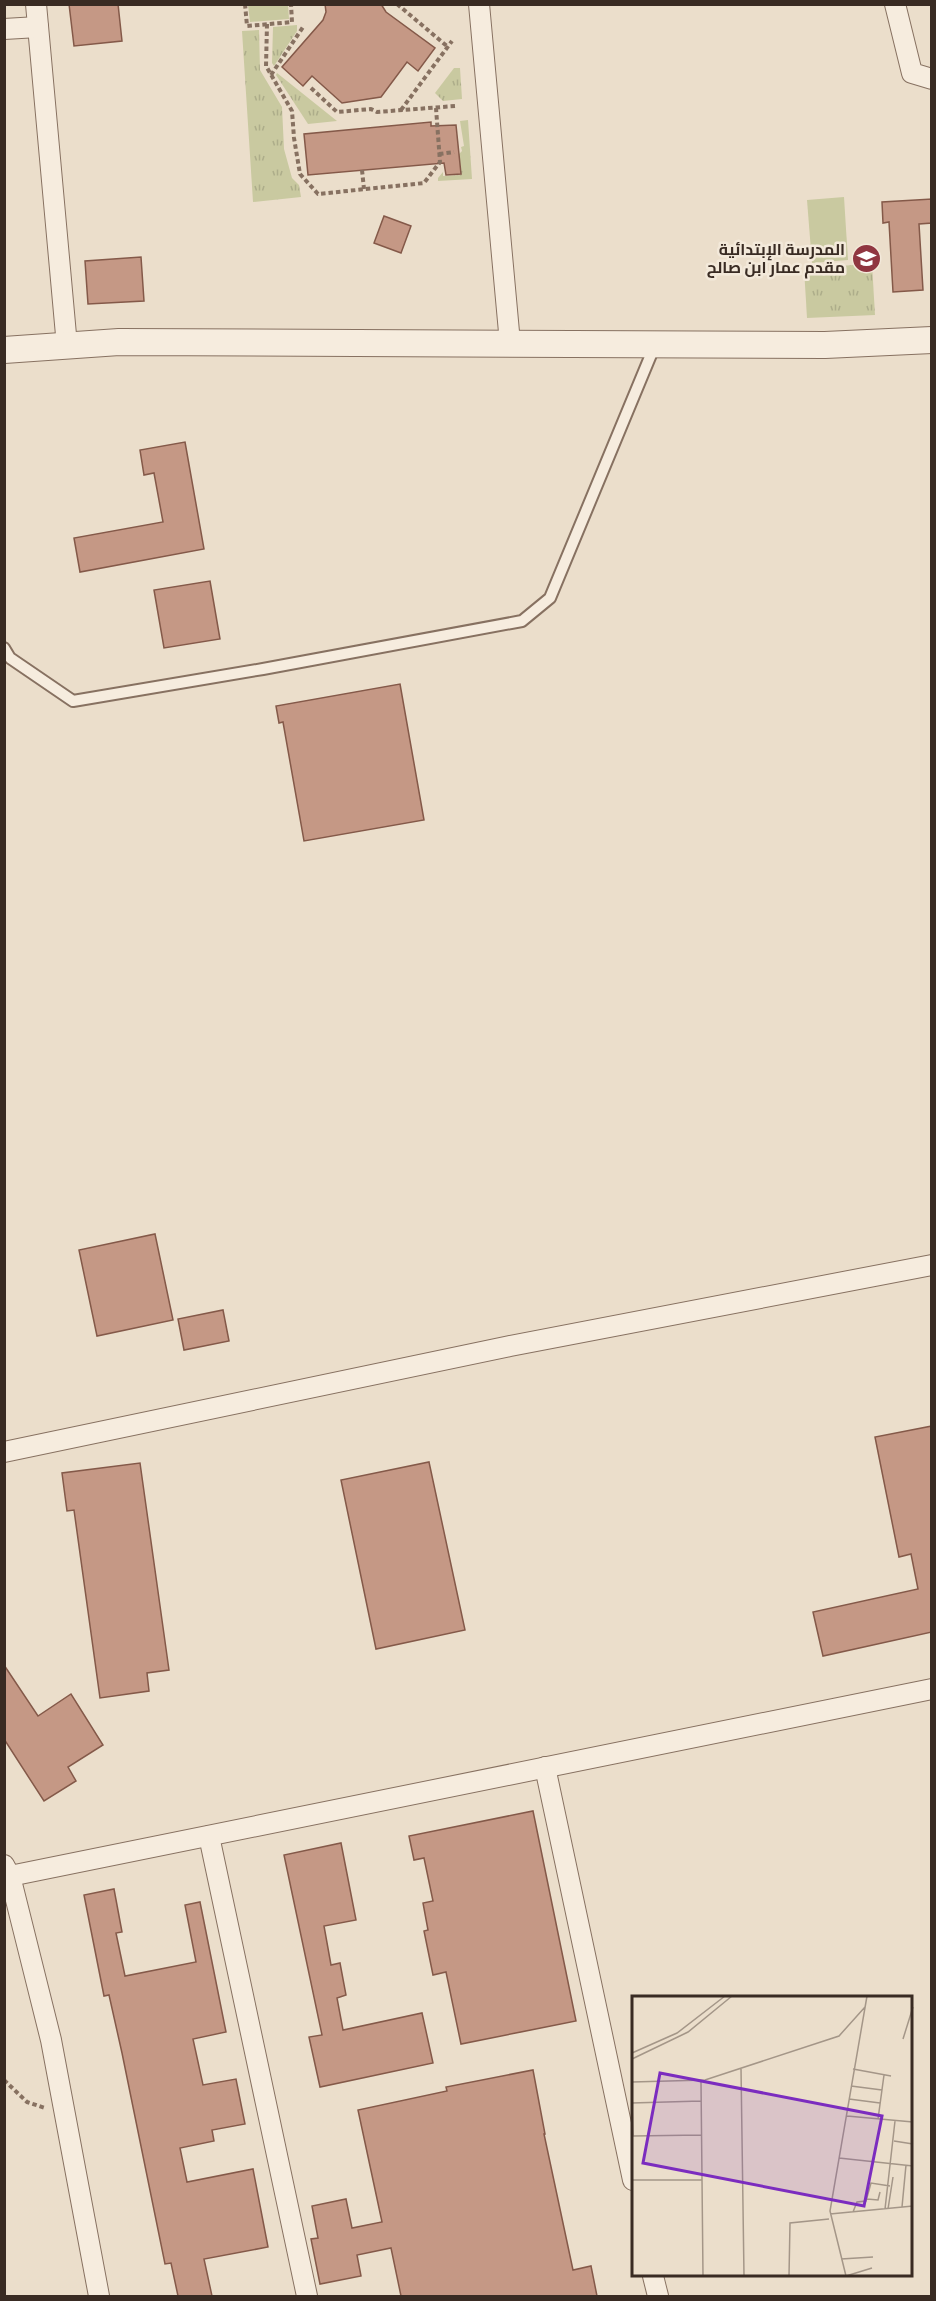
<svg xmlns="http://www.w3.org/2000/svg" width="936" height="2301" viewBox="0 0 936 2301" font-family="Georgia,Cairo,serif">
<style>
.grass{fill:url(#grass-tufts)}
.pitch{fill:#c9c9a0}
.building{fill:#c59885;stroke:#845949;stroke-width:1.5}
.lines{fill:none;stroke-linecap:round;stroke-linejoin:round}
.service-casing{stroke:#877161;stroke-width:14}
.minor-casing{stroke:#877161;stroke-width:22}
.tertiary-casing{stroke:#877161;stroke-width:28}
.path{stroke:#877161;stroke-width:4;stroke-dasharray:4.5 3;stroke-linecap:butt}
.service{stroke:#f6ecde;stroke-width:10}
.minor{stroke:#f6ecde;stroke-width:20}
.tertiary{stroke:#f6ecde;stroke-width:26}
.labels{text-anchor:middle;stroke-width:5;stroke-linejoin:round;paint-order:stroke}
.poi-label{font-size:16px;font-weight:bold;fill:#392b23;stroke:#f3e9da;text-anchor:end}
.inset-road{fill:none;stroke:#a49688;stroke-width:1.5}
.view{fill:#7b2cbf;fill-opacity:0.15;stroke:#7b2cbf;stroke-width:3}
.inset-edge{fill:none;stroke:#392b23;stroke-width:3}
</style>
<defs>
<pattern id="grass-tufts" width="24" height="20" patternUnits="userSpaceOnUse" patternTransform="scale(1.5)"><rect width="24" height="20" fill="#c9c9a0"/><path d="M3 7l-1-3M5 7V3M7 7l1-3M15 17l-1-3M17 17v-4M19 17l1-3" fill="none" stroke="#adad8a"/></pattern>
</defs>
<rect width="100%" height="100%" fill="#ebdecb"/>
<g class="grass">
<polygon points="297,25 297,31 274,66 272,63 273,27"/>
<polygon points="259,30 260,70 282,107 284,149 292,178 299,185 301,197 253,202 242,31"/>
<polygon points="454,68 460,68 462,99 443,101 435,93"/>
<polygon points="277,73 337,121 308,124 276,75"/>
<polygon points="468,120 472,179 438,181 438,178 443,172 443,176 461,175 460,164 457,163 457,156 462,151 461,147 464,146 460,121"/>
<polygon points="872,264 875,315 807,318 804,268"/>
</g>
<g class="pitch">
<polygon points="248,5 288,5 289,19 250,22"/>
<polygon points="844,197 848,260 812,263 807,200"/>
</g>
<g class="building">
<polygon points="69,4 118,4 122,41 74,46"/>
<polygon points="325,4 381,4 386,12 435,48 418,71 407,62 381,97 342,103 312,76 303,86 282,67 323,20 326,12"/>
<polygon points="431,122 431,126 456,125 461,174 446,175 444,163 308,175 304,134"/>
<polygon points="932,199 932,223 919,224 923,290 893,292 889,222 883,223 882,202"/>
<polygon points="384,216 411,226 401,253 374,243"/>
<polygon points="141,257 144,301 88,304 85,261"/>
<polygon points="185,442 204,549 80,572 74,538 163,522 154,473 144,475 140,450"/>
<polygon points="210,581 220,639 164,648 154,590"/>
<polygon points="400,684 424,820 304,841 283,722 279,723 276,706"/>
<polygon points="155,1234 173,1320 97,1336 79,1250"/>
<polygon points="223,1310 229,1341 184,1350 178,1319"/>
<polygon points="932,1426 932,1632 823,1656 813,1612 918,1589 911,1554 899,1557 875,1437"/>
<polygon points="429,1462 465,1630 376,1649 341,1480"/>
<polygon points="140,1463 169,1670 147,1673 149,1691 100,1698 74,1510 67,1511 62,1473"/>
<polygon points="4,1665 38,1716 71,1694 103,1745 68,1767 76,1781 44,1801 4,1739"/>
<polygon points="533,1811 576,2021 461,2044 446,1972 433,1975 424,1931 428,1930 423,1903 433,1901 424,1858 414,1860 409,1836"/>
<polygon points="341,1843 356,1920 324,1926 331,1965 340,1963 346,1995 337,1998 343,2030 422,2013 433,2063 320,2087 309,2037 322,2035 284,1855"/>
<polygon points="114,1889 122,1932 116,1933 125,1976 196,1962 185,1905 200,1902 226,2032 193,2039 203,2085 236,2079 245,2124 212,2130 214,2141 180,2148 187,2182 253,2169 268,2247 204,2259 212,2296 178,2296 171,2263 165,2264 122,2053 109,1995 104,1996 84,1895"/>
<polygon points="533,2070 545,2134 544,2134 573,2270 591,2266 597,2296 401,2296 391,2248 357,2255 361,2276 320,2284 311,2239 318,2238 312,2206 346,2199 352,2228 382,2222 358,2110 447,2091 446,2087"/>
</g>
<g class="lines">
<defs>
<polyline id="service" points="4,648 10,658 73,701 263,669 522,621 550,598 655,345"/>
<g id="minor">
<polyline points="36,4 67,346"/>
<polyline points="479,4 510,343"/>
<polyline points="895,4 912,73 932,79"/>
<polyline points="4,29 38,27"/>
<polyline points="4,1452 510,1346 932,1265"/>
<polyline points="545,1767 633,2180"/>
<polyline points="209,1836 307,2296"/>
<polyline points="4,1865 10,1876 51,2040 99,2296"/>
<polyline points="10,1876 932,1689"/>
<polyline points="653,2276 658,2296"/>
</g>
<polyline id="tertiary" points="4,350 119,342 825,345 932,340"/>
</defs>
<use href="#service" class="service-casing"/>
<use href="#minor" class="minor-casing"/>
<use href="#tertiary" class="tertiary-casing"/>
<g class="path">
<polyline points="245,4 247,26 292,22 291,4"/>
<polyline points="397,4 448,47"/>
<polyline points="267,24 266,66 292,111 294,138 300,174 318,194 424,183 440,162 436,108"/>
<polyline points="271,75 303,27"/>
<polyline points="311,88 337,112 371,109 377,112 455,106"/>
<polyline points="401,110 452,41"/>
<polyline points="439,154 454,152"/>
<polyline points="362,170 364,189"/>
<polyline points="4,2080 27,2102 45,2108"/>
</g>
<use href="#service" class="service"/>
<use href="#minor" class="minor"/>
<use href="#tertiary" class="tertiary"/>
</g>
<defs>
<symbol id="school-disc" viewBox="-11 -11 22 22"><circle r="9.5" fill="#903641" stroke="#f3e9da"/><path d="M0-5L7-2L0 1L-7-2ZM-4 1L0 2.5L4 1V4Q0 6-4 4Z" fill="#fff"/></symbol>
</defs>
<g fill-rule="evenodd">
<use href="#school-disc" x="850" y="242" width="33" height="33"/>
</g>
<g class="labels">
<g class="poi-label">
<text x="845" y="255">المدرسة الإبتدائية<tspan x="845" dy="18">مقدم عمار ابن صالح</tspan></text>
</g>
</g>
<g transform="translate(632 1996)">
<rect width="280" height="280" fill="#ebdecb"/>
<path class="inset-road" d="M271,43l10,-32M0,57l45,-20 48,-37M0,63l56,-27 44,-36M109,72l3,208M221,73l38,7M0,86l73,-2 134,-44 26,-29M69,86l2,194M219,90l31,4M217,103l31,4M69,105l-69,2 1,33 68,-1M215,120l66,6M246,123l6,-44M262,145l19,3M207,162l74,8M0,184h70M235,203l11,1 2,-8M270,211l4,-42M253,213l10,-88M256,213l5,-32M221,216l4,-10 9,-1 5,-18 19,3M198,218l83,-8M209,263l32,-2M157,280l1,-53 39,-4M214,280l-16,-65 37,-215M214,280l26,-8"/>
<path class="view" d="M28,77l222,43 -18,90 -221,-43z"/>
<rect width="280" height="280" class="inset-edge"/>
</g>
<rect width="936" height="2301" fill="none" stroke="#392b23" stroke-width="12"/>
</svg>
